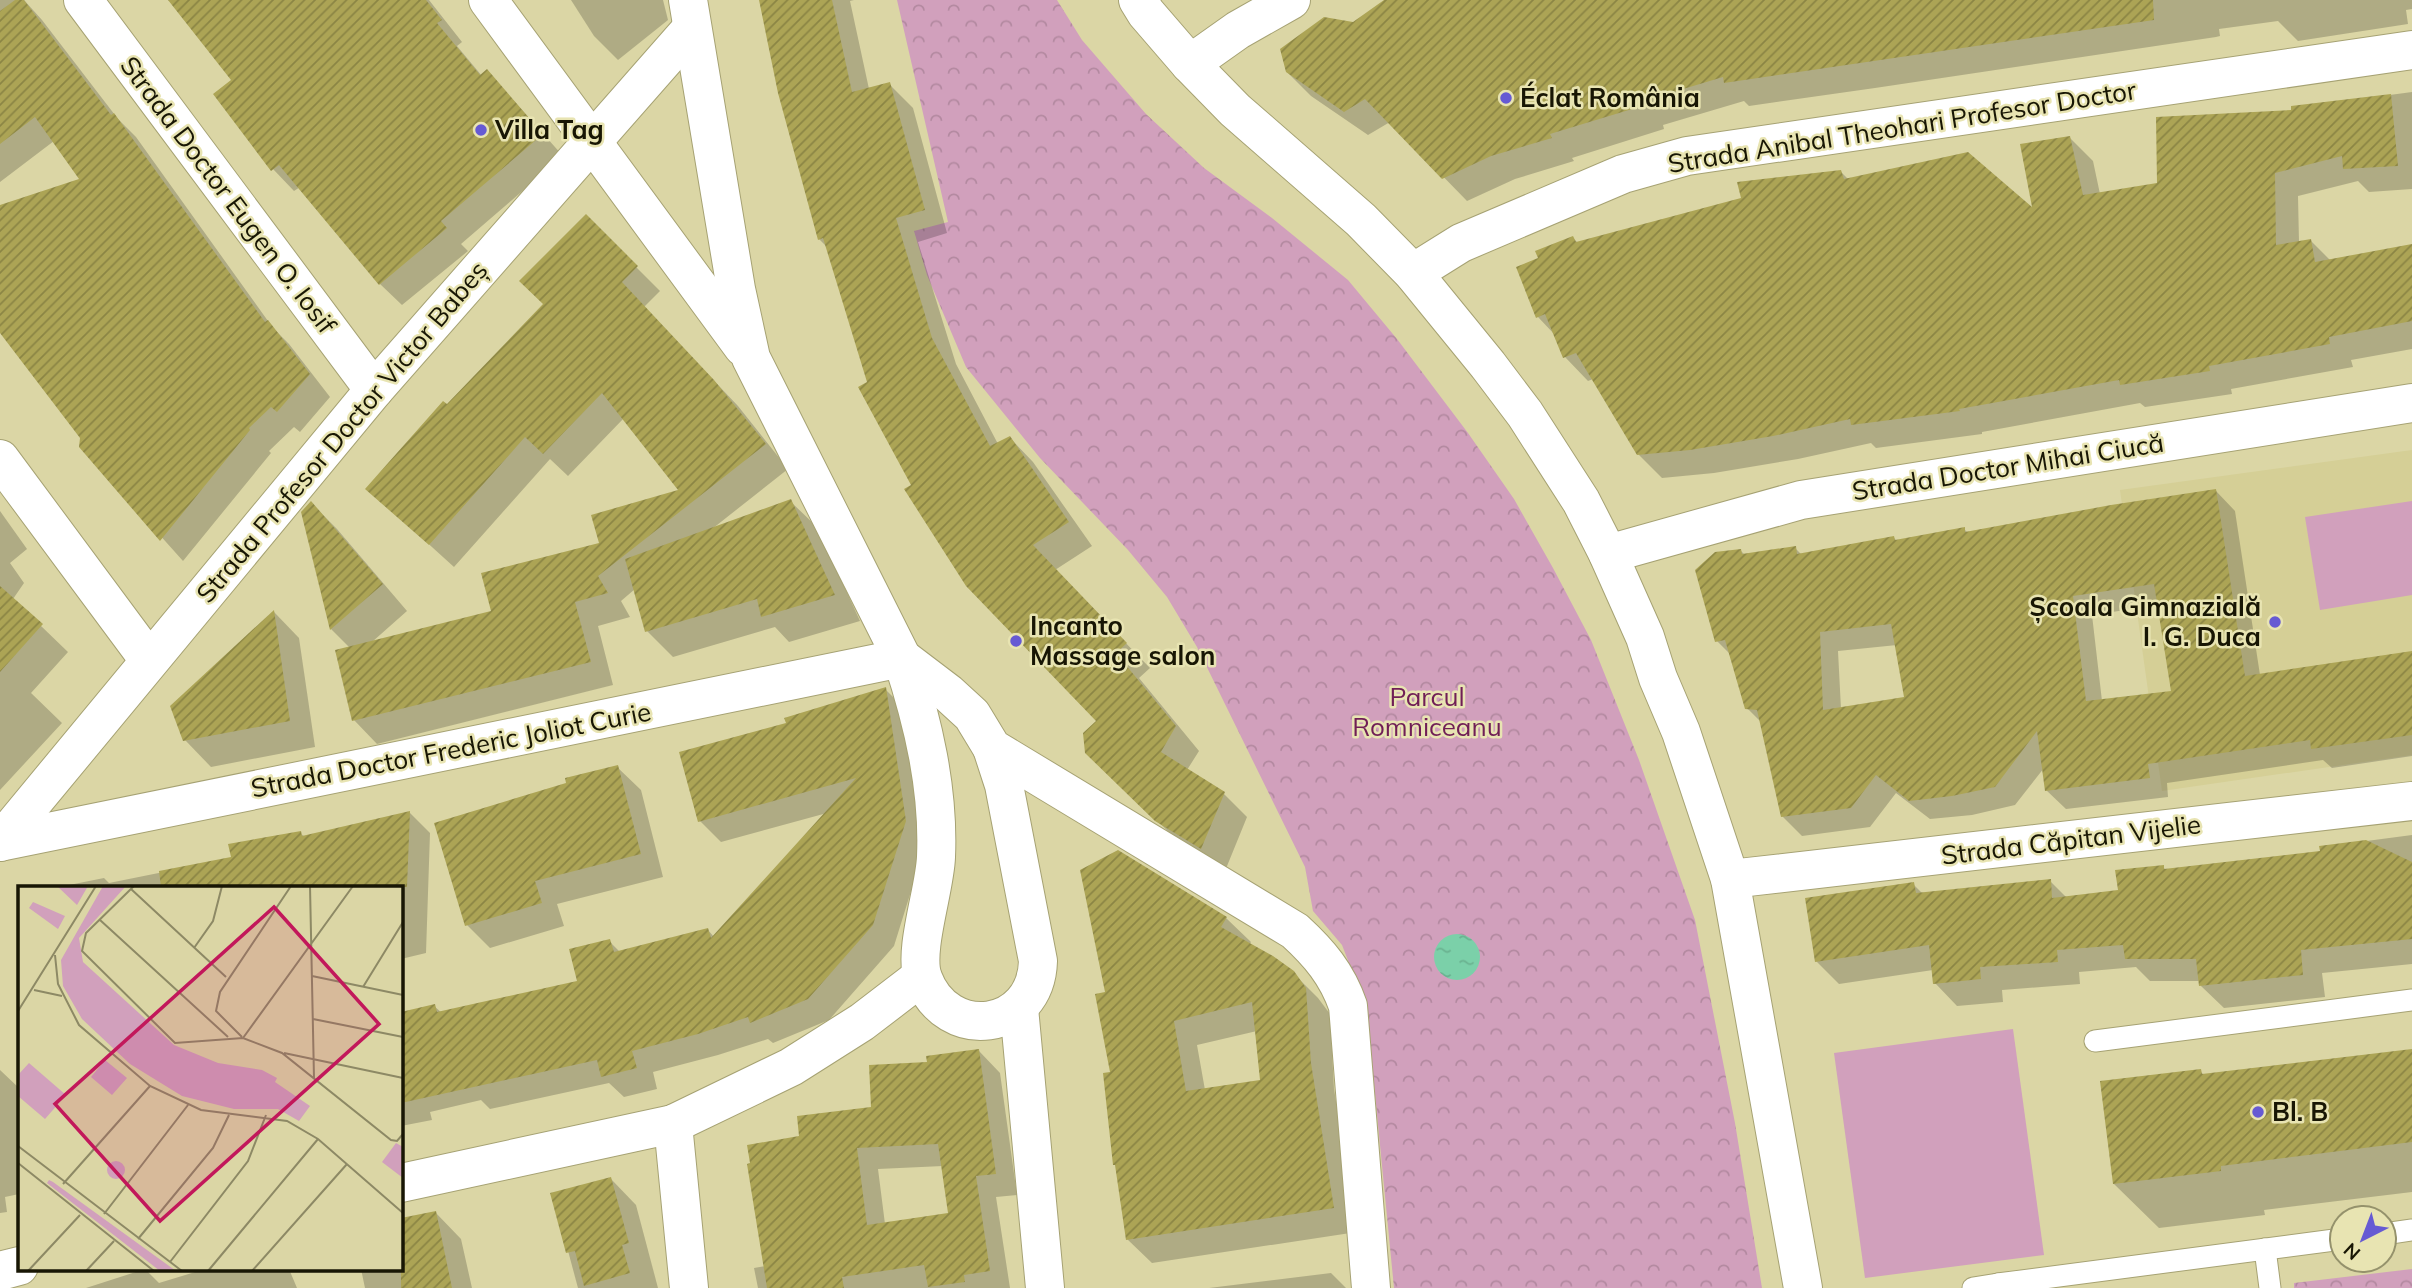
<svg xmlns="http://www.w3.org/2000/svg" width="2412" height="1288" viewBox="0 0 2412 1288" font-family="Mulish,sans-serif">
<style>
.built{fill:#d5cf96}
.park{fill:url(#park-crowns)}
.garden{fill:#d1a0bc}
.water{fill:url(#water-ripples)}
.shadow{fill:#0003;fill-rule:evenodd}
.building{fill:url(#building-hatch);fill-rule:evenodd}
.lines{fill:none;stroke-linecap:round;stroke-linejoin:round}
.service-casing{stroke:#a6a273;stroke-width:23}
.minor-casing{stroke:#a6a273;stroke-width:40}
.service{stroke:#fff;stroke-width:21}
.minor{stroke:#fff;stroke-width:38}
.poi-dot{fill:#665ad3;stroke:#e8e4b2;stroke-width:2.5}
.labels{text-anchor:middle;stroke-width:5;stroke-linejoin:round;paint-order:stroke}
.poi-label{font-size:26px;font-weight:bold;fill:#181604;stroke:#e8e4b2;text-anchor:start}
.street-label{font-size:26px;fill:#181604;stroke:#e8e4b2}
.park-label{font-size:26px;fill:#701e56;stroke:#e8e4b2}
.inset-road{fill:none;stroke:#8d8965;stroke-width:2}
.view{fill:#c2185b;fill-opacity:0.15;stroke:#c2185b;stroke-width:3.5}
.inset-edge{fill:none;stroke:#181604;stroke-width:3.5}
</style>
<defs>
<pattern id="park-crowns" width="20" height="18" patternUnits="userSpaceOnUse" patternTransform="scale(1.75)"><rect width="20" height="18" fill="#d1a0bc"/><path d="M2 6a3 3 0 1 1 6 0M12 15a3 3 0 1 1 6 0" fill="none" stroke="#b389a0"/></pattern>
<pattern id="water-ripples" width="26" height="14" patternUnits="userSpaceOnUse" patternTransform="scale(1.75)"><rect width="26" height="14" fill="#7bd0a9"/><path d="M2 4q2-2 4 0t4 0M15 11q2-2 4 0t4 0" fill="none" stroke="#6ab290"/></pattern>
<pattern id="building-hatch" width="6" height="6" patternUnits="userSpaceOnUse" patternTransform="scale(1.75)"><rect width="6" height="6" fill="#aca455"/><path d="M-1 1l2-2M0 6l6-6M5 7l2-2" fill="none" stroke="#8b8544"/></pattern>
</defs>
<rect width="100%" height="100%" fill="#dbd6a5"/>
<polygon class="built" points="2412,450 2412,755 2162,791 2120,490"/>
<g class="park">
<polygon points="897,0 1057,0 1082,40 1146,114 1204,168 1272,218 1348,280 1397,339 1468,433 1514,499 1553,568 1591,640 1639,760 1695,920 1735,1123 1762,1288 1394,1288 1371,1053 1361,994 1342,945 1313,911 1305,867 1197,647 1167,597 1128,550 1040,458 966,367 927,275 914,231 948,222"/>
<polygon points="2412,1269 2412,1288 2294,1288 2294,1283"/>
</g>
<g class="garden">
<polygon points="2412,501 2412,595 2320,610 2305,517"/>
<polygon points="2013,1029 2044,1255 1865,1278 1834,1053"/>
</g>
<circle class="water" cx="1457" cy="957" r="23"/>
<g class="shadow">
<polygon points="0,0 24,0 42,20 118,119 136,137 273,328 289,344 330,397 300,432 294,427 269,451 271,453 183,561 81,447 81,437 0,331 0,207 82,180 54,141 0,182"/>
<polygon points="171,0 429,0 462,42 457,46 482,76 487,71 563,156 461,244 468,251 402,305 380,284 300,187 294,191 273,169 233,81"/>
<polygon points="571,0 663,0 668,20 618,60 594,36"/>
<polygon points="764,0 854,0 850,1 869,89 889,84 913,108 947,233 918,242 956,364 998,444 1010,438 1033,462 1092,546 1055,570 1150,668 1139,678 1199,751 1187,770 1223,793 1247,817 1225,871 1181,844 1087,752 1099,721 914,485 869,383 828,248 819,239"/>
<polygon points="1387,0 2412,0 2412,9 2406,10 2408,24 2298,41 2278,21 2219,29 2220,36 2216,37 1875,88 1749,106 1744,101 1663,125 1664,129 1572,158 1574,161 1515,179 1467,201 1390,122 1368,135 1311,96 1287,72"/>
<polygon points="2412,92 2412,189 2369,192 2358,181 2298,196 2299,242 2310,240 2331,261 2412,246 2412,349 2351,360 2353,367 2231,389 2232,394 2145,407 2140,403 1982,432 1982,434 1876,448 1871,443 1798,459 1714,473 1662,478 1638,454 1593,379 1588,381 1565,357 1555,335 1538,317 1540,259 1573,238 1578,243 1841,172 1849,180 2034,211 2070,138 2093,161 2100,194 2159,184 2293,112 2293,108"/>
<polygon points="586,217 660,291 644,307 738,406 788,469 712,529 790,501 817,527 860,621 789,642 775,627 673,657 647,631 635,589 621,601 630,617 598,626 613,685 377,744 354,720 350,648 331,629 303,513 311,503 337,529 407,611 372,642 493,613 681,491 624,418 568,476 550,459 454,567 368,489 545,304"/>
<path d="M2216,491l19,20 25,164 152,-22v103l-80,12 -9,-8 -156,23 1,14 -102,12 -20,-19 -2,-22 -29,37 -43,10 -42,4 -34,-26 -26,34 -68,9 -20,-20 -20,-93 -15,-15 -16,-53 -14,-14 24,-90 5,5 49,-8 7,7 92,-17 4,4 66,-13 4,4zM2159,605l14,87 -71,9 -10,-86zM1897,645l9,54 -65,10 -3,-58z"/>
<polygon points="0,511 27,549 10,563 24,583 13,599 68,652 31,693 62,723 0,790"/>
<polygon points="274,612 299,638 315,747 211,767 185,740"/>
<polygon points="885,689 906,710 926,843 894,946 829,1020 773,1043 768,1039 718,1055 653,1072 657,1089 624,1097 609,1083 490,1109 481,1100 430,1112 432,1120 401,1126 401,1014 434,1006 442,1013 579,982 609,941 620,952 708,930 714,937 827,813 721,842 700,821 788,724"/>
<polygon points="617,767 641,790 663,877 557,904 564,926 490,948 467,925"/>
<polygon points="410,813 430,833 426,953 401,959 401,887 59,887 104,878 109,883 233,858 300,833 305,837"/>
<polygon points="2412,835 2412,964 2322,973 2325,997 2224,1008 2201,986 2200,981 2150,981 2136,967 2079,972 2080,984 2002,990 2003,1002 1957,1006 1935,983 1933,970 1839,984 1816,961 1913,884 1923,894 2050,881 2067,898 2120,892 2163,867 2166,870 2322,853 2321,847"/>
<path d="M1226,918l25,24 -2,3 44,28 25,25 12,16 4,75 23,143 -205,31 -25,-24 -20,-246zM1257,1031l5,51 -57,8 -8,-45z"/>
<path d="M979,1051l21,22 17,122 -21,2 14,91h-252l-4,-20 12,-2 35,-129 72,-29 56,-44zM943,1166l7,49 -65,9 -7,-55z"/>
<polygon points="2412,1051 2412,1192 2264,1210 2265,1215 2159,1228 2114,1184 2200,1071 2205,1076"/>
<polygon points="0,1070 19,1088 19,1194 5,1197 7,1212 0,1213"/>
<polygon points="611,1179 636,1205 658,1288 578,1288 553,1195"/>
<polygon points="435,1212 461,1239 472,1288 365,1288 361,1269 401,1269 401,1220"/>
<polygon points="145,1269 159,1283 205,1269 289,1269 297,1288 86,1288"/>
<polygon points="1331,1273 1346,1288 1209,1288"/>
</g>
<g class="building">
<polygon points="15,0 24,0 111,115 114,113 265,322 268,320 310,374 277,412 271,407 249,428 250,430 160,541 79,447 80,438 0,333 0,205 79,179 35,117 0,144 0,11"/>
<polygon points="168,0 426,0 442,20 437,23 480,75 487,69 543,134 441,221 447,228 379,285 279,165 271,171 213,94 231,80"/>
<polygon points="759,0 832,0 852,92 890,82 925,210 896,218 932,338 990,446 1010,436 1069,522 1033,545 1127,643 1116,653 1176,726 1161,752 1225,792 1201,849 1155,821 1085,753 1083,733 1096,721 966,586 904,489 911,485 858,387 867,382 823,238 818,240 778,93"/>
<polygon points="1384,0 2153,0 2154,20 1724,83 1723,77 1640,102 1642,106 1550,134 1552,138 1491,156 1442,179 1365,99 1344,112 1286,72 1280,49 1324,17 1353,22"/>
<polygon points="2391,94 2398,166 2343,169 2342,156 2275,173 2276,245 2311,239 2315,262 2412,244 2412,321 2329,337 2330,344 2209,366 2210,371 2120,385 2119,380 1959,409 1960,411 1851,425 1850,419 1773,436 1690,450 1637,455 1576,353 1563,358 1545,314 1536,318 1516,267 1538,258 1535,251 1573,236 1576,242 1741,198 1737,182 1841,170 1844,179 1968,152 2032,207 2020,144 2070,136 2083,195 2157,183 2156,117 2291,110 2291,106"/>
<polygon points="586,214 638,266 622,282 714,380 766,444 598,576 608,593 575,602 591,662 352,721 335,650 491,611 481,573 599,543 591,515 678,490 602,393 543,454 525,437 429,545 365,489 443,401 447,404 543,304 519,281"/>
<path d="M2216,489l29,187 167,-25v84l-101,14 -1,-9 -162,24 2,14 -105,13 -8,-60 -42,56 -43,9 -43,5 -33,-26 -25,33 -70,9 -24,-107 -12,-1 -20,-69 -10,2 -20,-72 20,-18 26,-3 1,5 54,-8 1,8 97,-18 1,4 70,-13v5l146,-27zM2154,584l17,107 -85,10 -13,-105zM1891,624l13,73 -81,13 -3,-78z"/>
<polygon points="791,499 835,595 761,617 757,599 645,632 625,559"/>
<polygon points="311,501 383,584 330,630 301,512"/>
<polygon points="0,586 43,624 0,672"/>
<polygon points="274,610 290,721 183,741 170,706"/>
<polygon points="886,687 906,821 873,925 808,999 750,1023 748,1017 698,1034 632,1051 637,1068 601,1077 597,1060 401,1103 401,1012 435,1004 437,1012 577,981 569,949 610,939 614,952 708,928 711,938 856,778 698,822 679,752 786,723 784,718"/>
<polygon points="618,765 641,854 535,881 542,903 465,926 434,823 566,783 565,778"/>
<polygon points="410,811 407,887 161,887 159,871 231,857 228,844 301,831 302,836"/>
<polygon points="2366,840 2412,862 2412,939 2301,950 2303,975 2199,986 2196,959 2125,959 2123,945 2057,950 2058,962 1980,967 1981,979 1933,984 1929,945 1815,962 1805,898 1914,882 1916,893 2051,879 2052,898 2118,890 2115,870 2164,865 2164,869 2320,851 2319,846"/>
<path d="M1118,850l109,67 -6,10 52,29 21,15 12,17 5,75 23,145 -208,32 -11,-75h-2l-10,-92 7,-1 -15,-78 10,-2 -25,-122zM1252,1002l8,78 -74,11 -12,-70z"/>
<path d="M979,1049l17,125 -20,2 14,95 -26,4 1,7 -37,5 -4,-22 -82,12 2,11h-77l-20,-124 3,-1 -3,-18 52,-9 -2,-20 74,-9 -2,-42 58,-3 -1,-6zM938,1144l10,69 -81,12 -10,-77z"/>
<polygon points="2412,1049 2412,1142 2221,1166 2221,1171 2113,1184 2100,1081 2201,1069 2202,1074"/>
<polygon points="611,1177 629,1243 622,1245 630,1273 584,1286 575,1251 566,1253 550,1193"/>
<polygon points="436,1211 452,1288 401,1288 401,1218"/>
</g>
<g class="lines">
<defs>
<g id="service">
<polyline points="2095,1041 2412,1000"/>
<polyline points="2384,1234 2412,1230"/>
<polyline points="2265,1249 2270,1288"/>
<polyline points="1973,1288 1998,1284"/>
<polyline points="1998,1288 1998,1284 2342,1239"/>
</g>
<g id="minor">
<polyline points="83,0 374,390"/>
<polyline points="488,0 743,347"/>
<path d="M688,0l48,289 15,69 151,300 46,35 24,22 20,33 303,183c24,22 42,43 53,75l23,282"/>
<polyline points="1138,0 1146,13 1190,64 1235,110 1361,220 1413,273 1488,365 1525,414 1581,501 1608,554 1645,637 1658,678 1681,732 1730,879 1803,1288"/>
<polyline points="1190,64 1238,30 1291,0"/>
<polyline points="1413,273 1461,243 1623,174 1687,156 2412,50"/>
<polyline points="0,459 149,660"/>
<polyline points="1608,554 1801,500 2412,403"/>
<path d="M902,658c21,64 37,131 34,199 -1,32 -23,94 -13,121 24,65 113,54 115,-17l-34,-176 -12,-37"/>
<polyline points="0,842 374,390 692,28"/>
<polyline points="0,842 902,658"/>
<polyline points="1730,879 2412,801"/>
<polyline points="1019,1008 1045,1288"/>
<polyline points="673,1124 689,1288"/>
<polyline points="401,1183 673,1124 791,1067 862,1022 922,976"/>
<polyline points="0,1271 19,1266"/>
</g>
</defs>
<use href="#service" class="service-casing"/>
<use href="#minor" class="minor-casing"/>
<use href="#service" class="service"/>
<use href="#minor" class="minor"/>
</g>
<g class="poi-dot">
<circle cx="1506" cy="98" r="7"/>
<circle cx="481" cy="130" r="7"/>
<circle cx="2275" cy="622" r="7"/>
<circle cx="1016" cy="641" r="7"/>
<circle cx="2258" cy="1112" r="7"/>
</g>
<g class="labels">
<g class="poi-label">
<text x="1520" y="107">Éclat România</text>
<text x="495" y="139">Villa Tag</text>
<text x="2261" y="616" text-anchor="end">Școala Gimnazială<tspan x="2261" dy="30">I. G. Duca</tspan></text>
<text x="1030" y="635">Incanto<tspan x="1030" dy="30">Massage salon</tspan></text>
<text x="2272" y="1121">Bl. B</text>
</g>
<g class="street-label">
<text transform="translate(1902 127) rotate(-9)" y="9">Strada Anibal Theohari Profesor Doctor</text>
<text transform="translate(228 195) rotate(53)" y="9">Strada Doctor Eugen O. Iosif</text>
<text transform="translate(342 432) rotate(-50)" y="9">Strada Profesor Doctor Victor Babeș</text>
<text transform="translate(2008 467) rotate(-9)" y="9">Strada Doctor Mihai Ciucă</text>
<text transform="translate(451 750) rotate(-11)" y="9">Strada Doctor Frederic Joliot Curie</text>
<text transform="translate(2071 840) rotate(-7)" y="9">Strada Căpitan Vijelie</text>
</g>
<g class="park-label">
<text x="1427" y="706">Parcul<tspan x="1427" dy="30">Romniceanu</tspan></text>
</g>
</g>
<g transform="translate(18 886)">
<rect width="385" height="385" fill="#dbd6a5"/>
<path d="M39,0h31l-11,19zM15,16l32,14 -7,13 -29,-21zM31,294l4,2 123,89h-16l-113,-88z" fill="#d1a0bc"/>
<path d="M85,0h23l-47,52 4,24 91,83 44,18 44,7 15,8 -2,4 35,24 -11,15 -21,-12h-44l-52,-13 -52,-32 -48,-45 -19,-33 -2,-26zM11,177l37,32 -21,24 -27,-23v-21z" fill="#d1a0bc"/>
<path d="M87,174l22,18 -15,17 -21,-18zM378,257l7,4v31l-21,-16zM89 284a9 9 0 1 1 18 0a9 9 0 1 1-18 0Z" fill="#d1a0bc"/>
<path class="inset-road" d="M116,0l-48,47 -4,18 93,92 68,-5 39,15 109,87 6,1 6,-7M292,0l4,192M113,3l95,88M82,34l128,117M176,62l19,-27 9,-35M37,69l3,29 21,41 71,61 51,24 86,11 31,18 85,74M294,90l91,19M345,101l40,-65M16,104l28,6M0,125l78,-125M295,133l90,18M224,151l-26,-26 4,-19 71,-106M225,152l110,-152M266,167l119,25M0,260l164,125M0,277l136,108M45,298l87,-98M86,328l84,-109M120,353l75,-91 16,-33M152,376l78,-101 18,-46M10,385l52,-56M68,385l28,-30M190,385l110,-132M234,385l95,-107"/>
<path class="view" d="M256,21l105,117 -219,197 -105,-117z"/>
<rect width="385" height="385" class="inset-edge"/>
</g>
<g transform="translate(2363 1239) rotate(222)"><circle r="33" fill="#e8e4b2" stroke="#95926c" stroke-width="2"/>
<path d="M0-5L12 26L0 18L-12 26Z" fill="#665ad3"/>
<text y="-10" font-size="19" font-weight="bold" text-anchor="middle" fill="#181604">N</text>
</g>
</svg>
